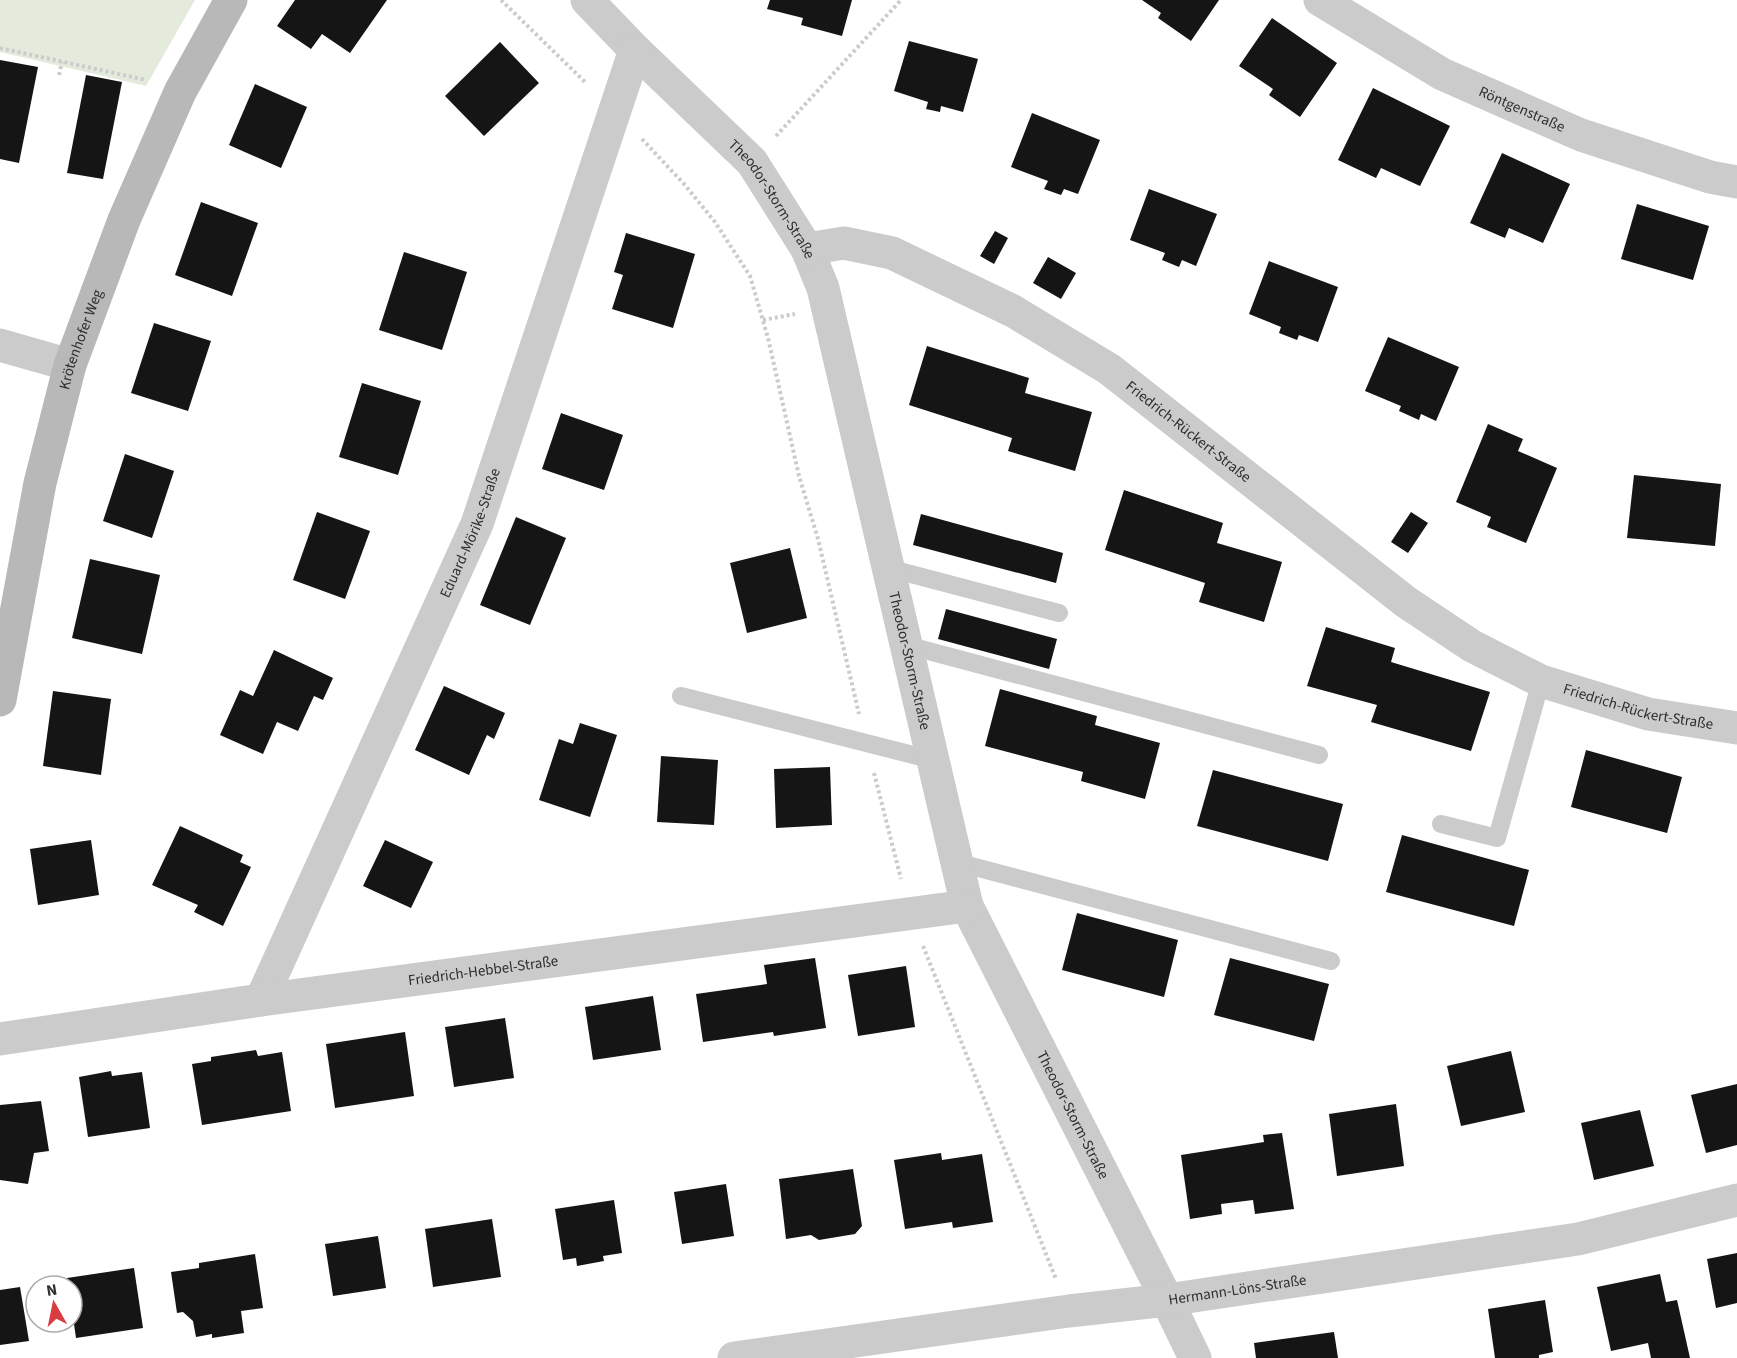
<svg xmlns="http://www.w3.org/2000/svg" width="1737" height="1358" viewBox="0 0 1737 1358" font-family="'Source Sans 3',sans-serif">
<style>
.green{fill:#e4ebdd}
.building{fill:#151515}
.lines{fill:none;stroke-linecap:round;stroke-linejoin:round}
.path{stroke:#cbcbcb;stroke-width:4;stroke-dasharray:3 3;stroke-linecap:butt}
.lane{stroke:#cbcbcb;stroke-width:18}
.street{stroke:#cbcbcb;stroke-width:33}
.secondary{stroke:#b8b8b8;stroke-width:33}
.labels{text-anchor:middle;stroke-width:6;stroke-linejoin:round;paint-order:stroke}
.street-label{font-size:15px;fill:#2e2e2e;stroke:#fff}
</style>
<rect width="100%" height="100%" fill="#fff"/>
<polygon class="green" points="0,0 195,0 146,86 0,52"/>
<g class="building">
<polygon points="295,0 387,0 350,53 322,34 311,49 277,26"/>
<polygon points="770,0 852,0 842,36 801,25 803,18 767,9"/>
<polygon points="1142,0 1219,0 1191,41 1158,18 1161,13"/>
<polygon points="1272,18 1337,63 1300,117 1269,95 1273,89 1239,66"/>
<polygon points="909,41 978,59 963,112 941,106 940,112 926,109 928,102 894,91"/>
<polygon points="500,42 539,83 484,136 445,96"/>
<polygon points="0,60 38,67 19,163 0,159"/>
<polygon points="86,75 122,82 103,179 67,173"/>
<polygon points="255,84 307,107 281,168 229,145"/>
<polygon points="1373,88 1450,126 1420,186 1381,168 1376,178 1338,160"/>
<polygon points="1032,113 1100,140 1078,194 1064,189 1061,195 1044,189 1048,181 1011,167"/>
<polygon points="1502,153 1570,184 1543,243 1509,228 1505,238 1470,223"/>
<polygon points="1149,189 1217,214 1196,266 1182,260 1179,267 1162,260 1165,253 1130,240"/>
<polygon points="201,202 258,223 232,296 175,275"/>
<polygon points="1637,204 1709,226 1693,280 1621,259"/>
<polygon points="995,231 1008,238 994,264 980,256"/>
<polygon points="626,233 695,254 673,328 612,309 623,275 614,272"/>
<polygon points="404,252 467,272 442,350 379,330"/>
<polygon points="1048,257 1076,273 1061,299 1033,283"/>
<polygon points="1269,261 1338,287 1318,342 1299,335 1297,340 1279,333 1281,327 1249,314"/>
<polygon points="154,323 211,341 188,411 131,393"/>
<polygon points="1388,337 1459,367 1436,421 1421,414 1419,420 1399,411 1401,406 1365,391"/>
<polygon points="927,346 1029,378 1025,393 1092,412 1075,471 1008,451 1012,438 909,405"/>
<polygon points="362,383 421,401 398,475 339,457"/>
<polygon points="561,413 623,435 604,490 542,469"/>
<polygon points="1488,424 1523,439 1518,451 1557,468 1526,543 1487,527 1491,517 1456,502"/>
<polygon points="125,454 174,471 152,538 103,521"/>
<polygon points="1634,475 1721,484 1715,546 1627,538"/>
<polygon points="1124,490 1223,523 1217,543 1282,562 1264,622 1199,602 1205,583 1105,550"/>
<polygon points="317,512 370,531 345,599 293,580"/>
<polygon points="1411,512 1428,523 1408,553 1391,542"/>
<polygon points="921,514 1063,553 1056,583 913,545"/>
<polygon points="516,517 566,538 530,625 480,605"/>
<polygon points="790,548 807,618 747,633 730,563"/>
<polygon points="90,559 160,575 142,654 72,638"/>
<polygon points="946,609 1057,639 1049,669 938,639"/>
<polygon points="1326,627 1395,648 1391,662 1490,692 1471,751 1371,722 1377,705 1307,686"/>
<polygon points="274,650 333,678 323,700 314,696 298,731 277,722 263,754 220,735 240,690 253,696"/>
<polygon points="444,686 505,713 494,739 487,735 469,775 415,750"/>
<polygon points="1000,689 1097,716 1095,725 1160,743 1145,799 1081,781 1083,772 985,746"/>
<polygon points="53,691 111,699 101,775 43,766"/>
<polygon points="580,723 617,735 590,817 539,800 559,739 573,744"/>
<polygon points="1586,750 1682,777 1667,833 1571,807"/>
<polygon points="661,756 718,760 714,825 657,822"/>
<polygon points="830,767 832,825 776,828 774,769"/>
<polygon points="1213,770 1343,804 1328,861 1197,826"/>
<polygon points="180,826 243,855 240,862 251,867 223,926 194,912 198,905 152,885"/>
<polygon points="1402,835 1529,870 1514,926 1386,892"/>
<polygon points="91,840 99,895 38,905 30,849"/>
<polygon points="385,840 433,862 411,908 363,886"/>
<polygon points="1077,913 1178,940 1164,997 1062,970"/>
<polygon points="815,958 826,1028 774,1036 773,1032 703,1042 696,994 767,984 764,965"/>
<polygon points="1230,958 1329,984 1314,1041 1214,1015"/>
<polygon points="906,966 915,1027 858,1036 848,975"/>
<polygon points="653,996 661,1050 593,1060 585,1007"/>
<polygon points="505,1018 514,1078 454,1087 445,1027"/>
<polygon points="405,1032 414,1096 335,1108 326,1044"/>
<polygon points="256,1050 258,1056 282,1052 291,1111 202,1125 192,1064 211,1061 211,1057"/>
<polygon points="1511,1051 1525,1112 1461,1126 1447,1066"/>
<polygon points="111,1071 112,1076 142,1072 150,1128 88,1137 79,1077"/>
<polygon points="1737,1084 1737,1145 1706,1153 1691,1095"/>
<polygon points="41,1101 49,1151 34,1153 28,1184 0,1180 0,1105"/>
<polygon points="1396,1104 1404,1166 1337,1176 1329,1114"/>
<polygon points="1640,1110 1654,1166 1594,1180 1581,1123"/>
<polygon points="1282,1133 1294,1209 1255,1214 1253,1200 1221,1204 1222,1214 1190,1219 1181,1155 1264,1142 1263,1135"/>
<polygon points="941,1153 942,1160 982,1154 993,1222 953,1228 952,1222 905,1229 894,1160"/>
<polygon points="853,1169 862,1226 855,1234 819,1240 811,1235 786,1239 779,1179"/>
<polygon points="726,1184 734,1236 682,1244 674,1192"/>
<polygon points="614,1200 622,1253 603,1256 604,1261 577,1266 576,1258 563,1260 555,1209"/>
<polygon points="492,1219 501,1277 433,1287 425,1229"/>
<polygon points="378,1236 386,1288 333,1296 325,1244"/>
<polygon points="1737,1253 1737,1303 1716,1308 1707,1259"/>
<polygon points="255,1254 263,1308 241,1311 244,1333 212,1338 212,1334 196,1337 193,1321 183,1312 177,1313 171,1272 199,1268 199,1263"/>
<polygon points="134,1268 143,1328 76,1338 72,1310 72,1286 68,1286 67,1278"/>
<polygon points="1660,1274 1666,1302 1677,1300 1690,1358 1651,1358 1648,1343 1611,1351 1597,1287"/>
<polygon points="20,1287 29,1341 0,1345 0,1290"/>
<polygon points="1545,1300 1553,1352 1539,1355 1539,1358 1495,1358 1488,1309"/>
<polygon points="1334,1332 1338,1358 1256,1358 1254,1343"/>
</g>
<g class="lines">
<g class="path">
<polyline points="501,0 586,83"/>
<polyline points="0,48 146,80"/>
<polyline points="59,75 62,62"/>
<polyline points="776,136 901,0"/>
<polyline points="642,139 684,184 715,222 750,276 768,338 799,476 818,539 859,714"/>
<polyline points="763,320 795,314"/>
<polyline points="874,773 901,879"/>
<polyline points="923,946 1056,1279"/>
</g>
<g class="lane">
<polyline points="888,568 1059,613"/>
<polyline points="906,645 1319,755"/>
<polyline points="681,696 933,760"/>
<polyline points="1441,824 1497,838 1541,681"/>
<polyline points="956,862 1331,961"/>
</g>
<g class="street">
<path id="s1" d="M587,0l48,50 117,112 55,87 16,39 144,618 200,394 28,58"/>
<path id="s2" d="M1320,0l122,74 139,61 129,42 27,5"/>
<path id="s3" d="M807,249l37,-6 48,10 121,58 96,58 297,233 66,44 69,35 107,33 89,14"/>
<polyline points="0,345 70,365"/>
<path id="s4" d="M261,1000l216,-476 158,-474"/>
<path id="s5" d="M0,1039l261,-39 706,-94"/>
<path id="s6" d="M734,1358l335,-47 98,-11 411,-61 159,-39"/>
</g>
<path class="secondary" id="s7" d="M0,700l40,-217 30,-118 54,-145 56,-128 51,-92"/>
</g>
<g class="labels">
<g class="street-label">
<text dy="5" stroke="none"><textPath href="#s2" startOffset="230">Röntgenstraße</textPath></text>
<text dy="5" stroke="none"><textPath href="#s1" startOffset="273">Theodor-Storm-Straße</textPath></text>
<text dy="5" stroke="none"><textPath href="#s7" startOffset="370">Krötenhofer Weg</textPath></text>
<text dy="5" stroke="none"><textPath href="#s3" startOffset="434">Friedrich-Rückert-Straße</textPath></text>
<text dy="5" stroke="none"><textPath href="#s4" startOffset="512">Eduard-Mörike-Straße</textPath></text>
<text dy="5" stroke="none"><textPath href="#s1" startOffset="759">Theodor-Storm-Straße</textPath></text>
<text dy="5" stroke="none"><textPath href="#s3" startOffset="968">Friedrich-Rückert-Straße</textPath></text>
<text dy="5" stroke="none"><textPath href="#s5" startOffset="488">Friedrich-Hebbel-Straße</textPath></text>
<text dy="5" stroke="none"><textPath href="#s1" startOffset="1245">Theodor-Storm-Straße</textPath></text>
<text dy="5" stroke="none"><textPath href="#s6" startOffset="508">Hermann-Löns-Straße</textPath></text>
</g>
</g>
<g transform="translate(54 1304) rotate(351)"><circle r="28" fill="#ffffff" stroke="#ababab" stroke-width="1.5"/>
<path d="M0-4.5L10 22L0 15L-10 22Z" fill="#d93d41"/>
<text y="-9" font-size="16" font-weight="bold" text-anchor="middle" fill="#2e2e2e">N</text>
</g>
</svg>
